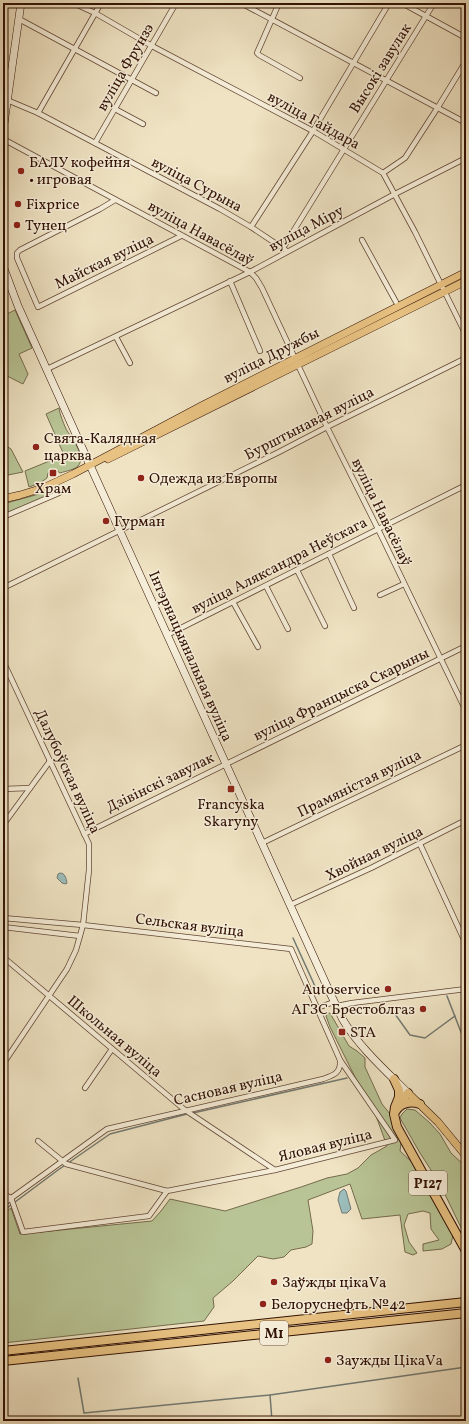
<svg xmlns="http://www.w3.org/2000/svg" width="469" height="1424" viewBox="0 0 469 1424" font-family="Vollkorn,serif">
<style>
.green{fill:#b8c495;stroke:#756b4d}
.water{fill:#9cbdbb;stroke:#727972}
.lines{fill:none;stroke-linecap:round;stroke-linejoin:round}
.stream{stroke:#727972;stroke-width:1.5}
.street-casing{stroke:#614634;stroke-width:6}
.secondary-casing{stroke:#321205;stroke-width:8}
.primary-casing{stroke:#321205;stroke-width:8}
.highway-casing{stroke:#321205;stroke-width:10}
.street{stroke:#f5edd8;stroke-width:4.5}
.secondary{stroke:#f5edd8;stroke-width:7}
.primary{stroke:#e8c282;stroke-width:7}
.highway{stroke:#e8c282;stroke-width:8}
.poi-dot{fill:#8f2418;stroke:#f5edd8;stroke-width:1.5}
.labels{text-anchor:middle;stroke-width:3;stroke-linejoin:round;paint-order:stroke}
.shield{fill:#f5edd8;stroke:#6c5444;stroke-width:1}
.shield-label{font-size:14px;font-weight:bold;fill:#321205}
.street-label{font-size:15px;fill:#321205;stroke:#f5edd8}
.poi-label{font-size:15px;fill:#321205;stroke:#f5edd8;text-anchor:start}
</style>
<rect width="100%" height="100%" fill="#efe3c3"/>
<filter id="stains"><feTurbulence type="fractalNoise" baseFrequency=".005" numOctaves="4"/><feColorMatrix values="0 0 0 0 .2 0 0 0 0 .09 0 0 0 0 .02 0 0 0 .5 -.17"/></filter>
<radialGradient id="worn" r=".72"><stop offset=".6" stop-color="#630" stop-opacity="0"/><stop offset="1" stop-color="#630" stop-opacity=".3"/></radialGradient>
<g class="green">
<polygon points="15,310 32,348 19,354 28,374 23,384 3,374 3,349 8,339 3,337 3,316"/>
<path d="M59,408c1,7 4,14 7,21 5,8 21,28 12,37 -4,4 -12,5 -18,7l-4,-3 -8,3 -1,5 -7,5 -11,4 -4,-16 39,-16 -18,-41z"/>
<polygon points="8,447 11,449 23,472 3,476 3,458"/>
<polygon points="57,489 58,492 3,515 3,504"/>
<polygon points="328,1013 330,1013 349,1046 357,1051 365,1058 365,1067 382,1104 390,1114 395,1131 401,1143 400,1151 413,1163 453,1235 451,1244 442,1249 423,1251 423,1244 439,1240 431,1229 430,1213 423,1211 408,1214 404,1225 409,1242 417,1253 413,1255 405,1252 400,1215 362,1219 350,1184 308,1200 313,1231 312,1244 306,1247 291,1250 284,1257 273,1259 258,1256 233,1281 213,1298 214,1307 204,1321 3,1343 3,1214 11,1208 20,1234 152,1221 161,1211 170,1199 225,1211 301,1187 327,1178 347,1174 358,1168 371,1155 387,1146 376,1116 361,1089 330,1027 326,1016"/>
<polygon points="407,1109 415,1110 430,1123 440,1134 451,1153 466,1167 466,1238 440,1184 420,1153 400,1118 402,1114"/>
</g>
<g class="water">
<path d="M60,873c5,0 6,5 7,10l-1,1 -4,-1 -5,-5 1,-4z"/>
<polygon points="344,1189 346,1191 351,1209 347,1213 342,1213 338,1200 340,1192"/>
</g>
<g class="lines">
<g class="stream">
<polyline points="293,938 319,995"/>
<polyline points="447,996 466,1045"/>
<polyline points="395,1014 410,1035 425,1038 455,1016"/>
<polyline points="193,1113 347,1078"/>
<polyline points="3,1211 58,1170 110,1134 187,1114"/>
<polyline points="78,1378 84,1413 270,1395 466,1367"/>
<polyline points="270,1395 272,1421"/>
</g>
<defs>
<g id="street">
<polyline points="73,3 95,13 152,46 313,131 383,173 415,232 466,335"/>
<polyline points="241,3 466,123"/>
<polyline points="279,3 257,53 259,55 300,78"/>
<polyline points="402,3 466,38"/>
<polyline points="19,19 156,93"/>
<polyline points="7,100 38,113 220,209 251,227 287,251"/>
<polyline points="115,109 143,124"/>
<polyline points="38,113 101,3"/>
<polyline points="3,139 250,272 256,278 262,288 327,427 378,529 466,711"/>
<polyline points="95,143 176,3"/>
<polyline points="383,173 405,158 438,107 466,61"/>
<polyline points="115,200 100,209 20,250 17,253 17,258 38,307 181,236"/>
<polyline points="464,217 466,222"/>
<polyline points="251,227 313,131 389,3"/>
<polyline points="362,240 396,302"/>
<polyline points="283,248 434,3"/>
<polyline points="230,281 260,351"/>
<polyline points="116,337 130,363"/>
<polyline points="47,369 250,272 395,194 466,158"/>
<polyline points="3,517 59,493"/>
<polyline points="329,554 354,608"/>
<polyline points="297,570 325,626"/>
<polyline points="266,586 288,629"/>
<polyline points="3,588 279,452 327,427 466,358"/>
<polyline points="380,595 404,584"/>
<polyline points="233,602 258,647"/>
<polyline points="167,635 466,485"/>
<polyline points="3,661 89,844 89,870 83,925 76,950 67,969 3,1064"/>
<polyline points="3,789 30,788"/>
<polyline points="3,825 50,761"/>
<polyline points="84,834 466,646"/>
<polyline points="262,843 466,745"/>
<polyline points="420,844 466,944"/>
<polyline points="290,905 371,868 466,820"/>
<polyline points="3,918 83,925 291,949 317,1008 334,1002"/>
<polyline points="3,927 80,936"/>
<polyline points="3,957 185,1110 275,1170"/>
<polyline points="337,1006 352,1003 466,989"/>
<polyline points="85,1088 112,1049"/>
<polyline points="38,1141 66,1164 167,1191 275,1170 395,1140 340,1060"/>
<polyline points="3,1194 11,1198 23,1232 149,1216 167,1191"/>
<path d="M3,1204l104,-75 216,-50c11,-4 18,-6 17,-19l-23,-52"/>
</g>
<g id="secondary">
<polyline points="3,131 21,3"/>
<path d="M3,266l15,40 66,146 247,543c4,8 8,17 12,25 16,27 43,51 65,73"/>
</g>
<g id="primary">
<polyline points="108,459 466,281"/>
<polyline points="3,499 20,495 43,488 73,474 203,405 466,272"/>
<polyline points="408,1093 438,1122 466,1156"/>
</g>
<g id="highway">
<polyline points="394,1079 399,1090 399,1097 395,1107 394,1114 397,1127 466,1251"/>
<polyline points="398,1105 408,1093"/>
<path d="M395,1112c6,-10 15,-11 25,-8"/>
<polyline points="3,1351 466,1302"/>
<polyline points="3,1361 466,1313"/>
</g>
</defs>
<use href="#street" class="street-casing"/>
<use href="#secondary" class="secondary-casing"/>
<use href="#primary" class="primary-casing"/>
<use href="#highway" class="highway-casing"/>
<use href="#street" class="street"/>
<use href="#secondary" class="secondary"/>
<use href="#primary" class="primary"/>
<use href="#highway" class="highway"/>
</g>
<g class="poi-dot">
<circle cx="21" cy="171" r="4"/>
<circle cx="18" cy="204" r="4"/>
<circle cx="17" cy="225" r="4"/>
<circle cx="36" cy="447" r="4"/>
<rect x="49" y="469" width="8" height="8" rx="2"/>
<circle cx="141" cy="478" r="4"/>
<circle cx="106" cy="521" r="4"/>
<rect x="227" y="785" width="8" height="8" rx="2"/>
<circle cx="388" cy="989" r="4"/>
<circle cx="423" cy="1009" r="4"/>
<rect x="338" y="1028" width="8" height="8" rx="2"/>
<circle cx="274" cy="1282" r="4"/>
<circle cx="263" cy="1304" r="4"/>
<circle cx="328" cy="1360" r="4"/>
</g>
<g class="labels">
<g class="shield">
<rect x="409" y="1171" width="38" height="24" rx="3"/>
<rect x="260" y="1321" width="28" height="24" rx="3"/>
</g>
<g class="shield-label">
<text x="428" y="1188">Р127</text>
<text x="274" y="1338">М1</text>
</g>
<g class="street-label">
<text transform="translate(125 67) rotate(-60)" y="5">вуліца Фрунзэ</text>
<text transform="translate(380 68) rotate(-58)" y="5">Высокі завулак</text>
<text transform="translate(314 120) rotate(29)" y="5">вуліца Гайдара</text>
<text transform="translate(197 184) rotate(28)" y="5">вуліца Сурына</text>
<text transform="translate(306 228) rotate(-28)" y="5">вуліца Міру</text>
<text transform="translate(201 233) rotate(29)" y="5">вуліца Навасёлаў</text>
<text transform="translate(104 261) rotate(-26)" y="5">Майская вуліца</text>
<text transform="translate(271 355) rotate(-27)" y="5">вуліца Дружбы</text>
<text transform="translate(309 423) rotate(-27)" y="5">Бурштынавая вуліца</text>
<text transform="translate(382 512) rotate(64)" y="5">вуліца Навасёлаў</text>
<text transform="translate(279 565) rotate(-27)" y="5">вуліца Аляксандра Неўскага</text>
<text transform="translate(191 656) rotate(66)" y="5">Інтэрнацыянальная вуліца</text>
<text transform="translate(341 694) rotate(-26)" y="5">вуліца Францыска Скарыны</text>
<text transform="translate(68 771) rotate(65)" y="5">Далубоўская вуліца</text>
<text transform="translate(160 782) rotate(-26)" y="5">Дзівінскі завулак</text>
<text transform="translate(359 783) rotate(-26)" y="5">Прамяністая вуліца</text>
<text transform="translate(374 853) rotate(-26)" y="5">Хвойная вуліца</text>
<text transform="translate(190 925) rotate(7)" y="5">Сельская вуліца</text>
<text transform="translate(115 1036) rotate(40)" y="5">Школьная вуліца</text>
<text transform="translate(228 1088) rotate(-13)" y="5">Сасновая вуліца</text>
<text transform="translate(325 1145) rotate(-14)" y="5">Яловая вуліца</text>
</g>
<g class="poi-label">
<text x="29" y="167">БАЛУ кофейня<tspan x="29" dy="17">• игровая</tspan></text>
<text x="26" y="209">Fixprice</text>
<text x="25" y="230">Тунец</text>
<text x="44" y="443">Свята-Калядная<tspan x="44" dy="17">царква</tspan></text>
<text x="149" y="483">Одежда из Европы</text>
<text x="53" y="493" text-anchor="middle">Храм</text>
<text x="114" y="526">Гурман</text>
<text x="231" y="809" text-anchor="middle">Francyska<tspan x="231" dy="17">Skaryny</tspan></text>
<text x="380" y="994" text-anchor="end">Autoservice</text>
<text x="415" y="1014" text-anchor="end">АГЗС Брестоблгаз</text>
<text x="350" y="1037">STA</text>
<text x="282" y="1287">Заўжды цікаVа</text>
<text x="271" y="1309">Белоруснефть №42</text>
<text x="336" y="1365">Заужды ЦікаVа</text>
</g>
</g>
<rect width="469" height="1424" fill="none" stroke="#efe3c3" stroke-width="16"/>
<rect x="4" y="4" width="461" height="1416" fill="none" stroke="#321205" stroke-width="2"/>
<rect x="8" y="8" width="453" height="1408" fill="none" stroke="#321205"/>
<rect width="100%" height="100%" filter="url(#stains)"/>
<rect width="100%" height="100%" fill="url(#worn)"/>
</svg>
